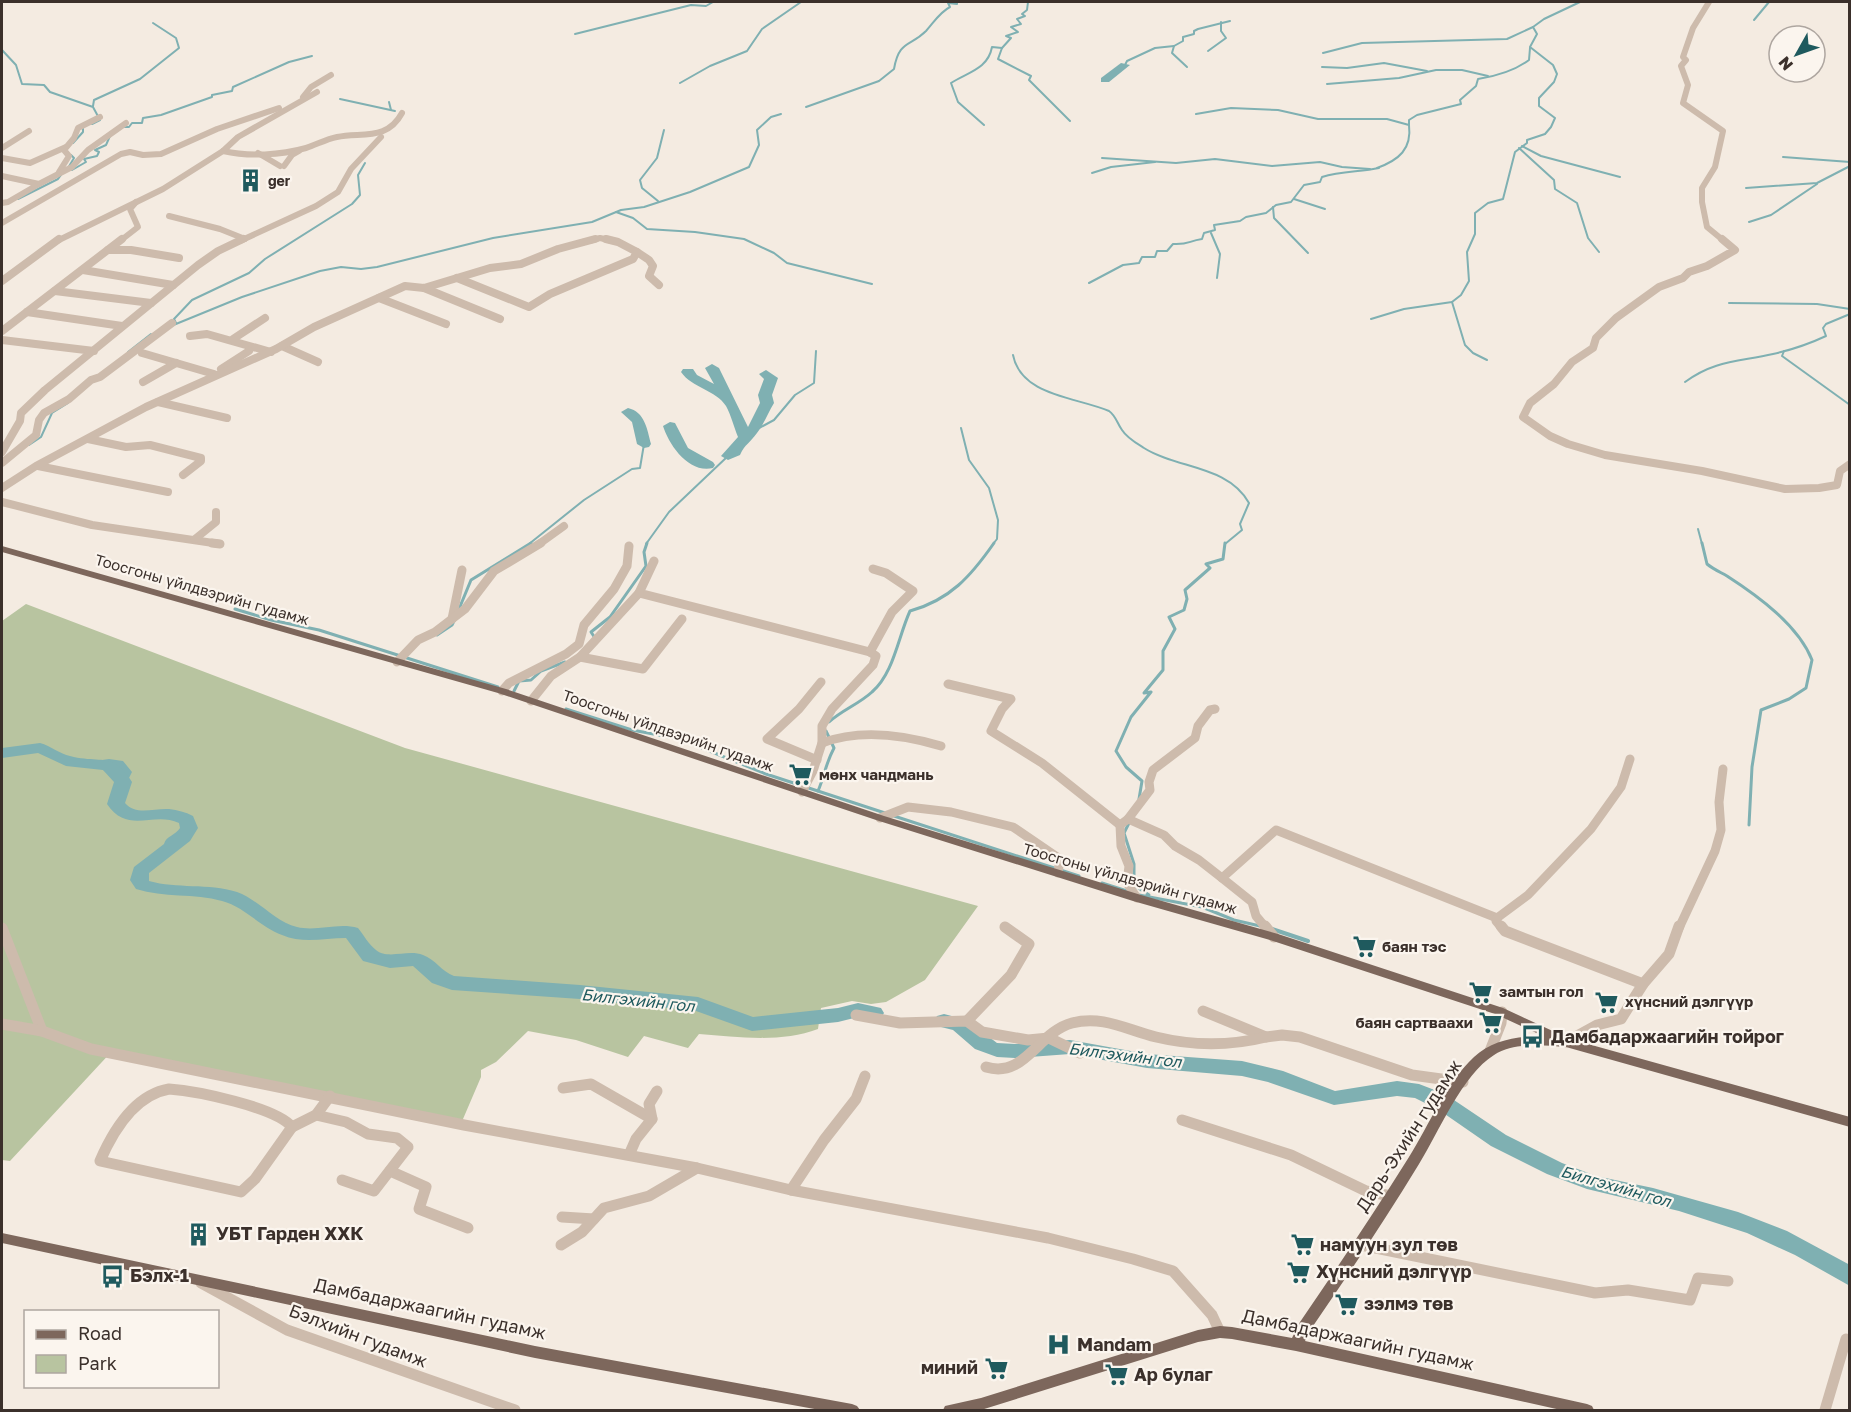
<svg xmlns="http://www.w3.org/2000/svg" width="1851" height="1412" viewBox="0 0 1851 1412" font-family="'Golos Text',sans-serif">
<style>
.green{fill:#b8c4a0}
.water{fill:#7fb0b2}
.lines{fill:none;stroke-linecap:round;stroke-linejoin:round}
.stream-far2{stroke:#7fb0b2;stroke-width:2}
.stream-far1{stroke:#7fb0b2;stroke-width:3}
.stream{stroke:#7fb0b2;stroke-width:4}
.river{fill:#7fb0b2;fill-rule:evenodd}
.minor-far3{stroke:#cdbbac;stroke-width:6}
.minor-far2{stroke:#cdbbac;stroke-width:8}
.minor-far1{stroke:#cdbbac;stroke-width:9}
.minor{stroke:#cdbbac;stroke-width:11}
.major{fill:#7d675c;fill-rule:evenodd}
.labels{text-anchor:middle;stroke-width:4.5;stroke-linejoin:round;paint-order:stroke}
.far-poi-label{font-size:14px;font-weight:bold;fill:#3b302b;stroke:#fbf5ee;text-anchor:start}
.street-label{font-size:15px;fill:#3b302b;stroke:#fbf5ee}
.poi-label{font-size:15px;font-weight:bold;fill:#3b302b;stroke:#fbf5ee;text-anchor:start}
.water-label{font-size:16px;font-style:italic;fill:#1f5a5e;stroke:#fbf5ee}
.near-poi-label{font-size:18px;font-weight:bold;fill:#3b302b;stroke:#fbf5ee;text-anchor:start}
.near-street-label{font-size:18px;fill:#3b302b;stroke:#fbf5ee}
</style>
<rect width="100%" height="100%" fill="#f4ebe1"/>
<path class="green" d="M26,604l379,144 573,158 -53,74 -39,22 -15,2 -19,-3 -31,7 -3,21c-37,14 -80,8 -119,5l-11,14 -44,-12 -16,21 -52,-17 -48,-9 -32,31 -15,8v7l-21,49 -346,-77 -104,112 -8,-1v-539z"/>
<path class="water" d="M109,759l14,2 9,11 -13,26 -3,1 5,-12c-9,-13 -24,-24 -40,-24z"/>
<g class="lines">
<g class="stream-far2">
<polyline points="303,2 320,2"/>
<polyline points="1754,20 1769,2"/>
<polyline points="575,34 691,5 706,6 713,2"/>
<polyline points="1002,48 998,59 1031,76 1029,80 1070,121"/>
<polyline points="2,50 16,65 22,84 44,85 50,92 93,107 100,120 92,124"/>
<polyline points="1208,51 1226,38 1221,31 1221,22"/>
<polyline points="1323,53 1362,43 1507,39 1533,27"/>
<polyline points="1125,65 1127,61 1155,48 1174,46"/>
<polyline points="1187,67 1172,53 1174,46 1183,41 1183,37 1194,34 1194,31 1198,29 1230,21"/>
<polyline points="1322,67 1347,68 1384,63 1427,71"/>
<polyline points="680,83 710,66 747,51 762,29 801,2"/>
<polyline points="1327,84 1399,78 1436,70 1462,70 1488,76"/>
<polyline points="340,99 395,111"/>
<polyline points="389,102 391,110"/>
<polyline points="93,106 94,100 140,79 179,48 176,38 153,23"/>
<path d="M806,107l73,-26 15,-12c5,-29 16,-22 32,-38 8,-9 14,-19 24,-24l-2,-4 9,1v-2"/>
<path d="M1196,114l35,-6 47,2 40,9h69l22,6v-5l8,-5 44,-11 -1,-4 16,-14 2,-7c19,-3 36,-8 51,-19l1,-12"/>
<path d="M984,125l-26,-23 -7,-19c17,-11 37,-14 41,-36l10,1 9,-10 -5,-2 12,-4 -7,-5 10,-3 -4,-5 8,-3 -3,-2 5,-4 1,-8"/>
<polyline points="121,127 129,127 132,123 142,123 143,118 161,115 212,97 212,95 232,91 233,87 289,62 312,56"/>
<polyline points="73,143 83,132 83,128"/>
<polyline points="1522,146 1541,156 1620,177"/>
<polyline points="1519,148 1554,180 1555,189 1577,203 1588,238 1599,252"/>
<polyline points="1783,157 1850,162"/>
<polyline points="1102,158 1176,163 1215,159 1272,166 1320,162 1342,167 1370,169"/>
<polyline points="68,168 74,158 71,155"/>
<path d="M1377,168c22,-8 35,-19 32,-43"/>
<polyline points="72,170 86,162 84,159 97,156 99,152 95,150 106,145 110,136"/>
<polyline points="1092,173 1111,167 1155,162"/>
<polyline points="1746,188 1817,183 1850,166"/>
<polyline points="18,199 58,179 61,175"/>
<polyline points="1294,199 1325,209"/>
<polyline points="658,201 642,188 640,180 657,158 664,130"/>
<polyline points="1273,207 1274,218 1308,253"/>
<polyline points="616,212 633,218 647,229 695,232 744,239 774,253 787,263 872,284"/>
<polyline points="1749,222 1771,215 1817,184"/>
<polyline points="1211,233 1220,254 1217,278"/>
<path d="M1089,283l34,-18 16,-2 3,-6h13l2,-6h10l6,-7c16,1 15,-3 29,-5l2,-6 11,-3 -1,-5 26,-4 6,-4 20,-4 10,-8 15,-3 13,-17 16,-3 2,-5c19,-6 38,-5 57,-9"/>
<polyline points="1452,302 1465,345 1473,353 1487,360"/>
<polyline points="1729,303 1817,304 1850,309"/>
<polyline points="1371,319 1404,309 1452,302 1461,295 1469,281 1467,252 1475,234 1475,213 1488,203 1503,199 1515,152 1527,143 1527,140 1545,134 1551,127 1555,118 1539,106 1539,98 1554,82 1557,74 1553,65 1530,47 1537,34 1533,27 1544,19 1580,2"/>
<polyline points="176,323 174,319 192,300 249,273 265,259 352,204 360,195 358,175 365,163"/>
<polyline points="171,326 242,297 320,271 341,267 361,269 377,267 493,238 592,222 621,210 644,207 690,192 749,167 759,145 757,130 771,117 781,114"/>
<polyline points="1784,351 1782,356 1850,405"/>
<polyline points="128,352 151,334"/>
<path d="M1013,355c8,41 63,42 96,56 7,5 8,12 13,19 5,8 14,13 22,18 33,21 84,17 105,55l-9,21 2,6 -17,14"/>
<path d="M1685,382c30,-22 53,-20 88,-28 18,-4 36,-10 53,-18l-3,-8 3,-4 24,-10"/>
<polyline points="961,428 969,460 989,488 998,520 997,539 993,544"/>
<polyline points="750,433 774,420 795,395 814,383 816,351"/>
<polyline points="29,445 41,437 52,413 68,403"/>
<polyline points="1698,529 1702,544"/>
<polyline points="529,544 584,500 632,469 640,468 644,444"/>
<polyline points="646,544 669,512 728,456"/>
</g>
<g class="stream-far1">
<path d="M1702,543l5,21c6,5 13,8 20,12 31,20 71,49 85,84l-6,28 -17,11 -28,11 -9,57 -3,58"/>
<polyline points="235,609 271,620 319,630 498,687"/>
<polyline points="459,609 471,580 531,543"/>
<polyline points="437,635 452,625 454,621"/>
<polyline points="595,638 591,632 610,617 646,566 644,552 647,543"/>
<polyline points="514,691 519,681 531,680 541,671 565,662"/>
<polyline points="566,709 632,730 680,739 766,774 885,813"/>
<path d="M829,722c13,-12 30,-18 43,-30 22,-19 26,-55 38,-81 40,-11 61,-35 84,-68"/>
<path d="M818,791c7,-16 7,-26 16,-43l-8,-17"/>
<polyline points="1139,799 1142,781 1126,767 1116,751 1131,717 1151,692 1144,693 1163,670 1163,651 1175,629 1169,617 1184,610 1187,599 1185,590 1210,568 1206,564 1223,559 1225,543"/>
<polyline points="894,816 1079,876"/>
<polyline points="1130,821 1124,833 1134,864 1134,885 1149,895"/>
<polyline points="1102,883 1127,891"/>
<polyline points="1139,895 1202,907 1234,920 1260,926"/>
</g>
<polyline class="stream" points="1272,929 1308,941"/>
<g class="river">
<polygon points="1121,63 1130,65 1109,82 1101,82 1101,78"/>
<path d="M712,364l7,4 29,59 12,-24 -2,-8 6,-16 -5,-5 7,-4 12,8 -6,17 2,8c-6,10 -10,21 -17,30 -7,10 -12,11 -17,22l-12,5 -7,-4 17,-19c-4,-10 -7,-22 -12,-31 -10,-16 -34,-18 -45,-34l2,-3h10l4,6 17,9 -9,-16z"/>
<path d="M628,408c17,4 19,21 23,36l-2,3 -5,1 -7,-4 -5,-22 -11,-10z"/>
<path d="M670,422l5,1 13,25 25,14 2,3 -2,3c-24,6 -44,-23 -50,-42z"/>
<path d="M40,743c11,3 20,11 30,13 30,8 43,-5 62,26l-7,21c11,13 29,5 44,6 9,1 16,3 24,7l5,12 -8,13 -41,32v8c28,8 59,2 88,11 22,8 38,30 60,35 20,5 41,-5 61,1 5,6 11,17 18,22 12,10 32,-1 47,5 12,4 19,17 31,21l126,9 118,12 55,20 85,-9 20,-5 23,5 3,5 -3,5 -7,2 -16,-3 -20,5 -86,9 -56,-20 -116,-12 -128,-9 -20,-7 -19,-17 -23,2 -27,-7 -17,-23c-22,0 -43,6 -64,-3 -22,-8 -37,-28 -60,-34 -28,-8 -58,-3 -86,-12l-6,-9 4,-13 30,-23c2,-8 12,-9 16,-16l-1,-5c-26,-12 -51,12 -72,-19l7,-22 -11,-12 -37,-4 -28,-13 -36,5v-10z"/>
<polygon points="944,1014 967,1020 997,1043 1015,1044 1070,1040 1147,1054 1242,1061 1283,1071 1335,1091 1397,1081 1419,1084 1445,1094 1506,1135 1562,1163 1596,1176 1653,1188 1738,1212 1787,1231 1850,1265 1850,1286 1795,1255 1747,1233 1679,1211 1587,1189 1547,1174 1491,1146 1439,1110 1415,1098 1397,1096 1334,1105 1268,1082 1242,1076 1147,1068 1070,1054 1015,1058 997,1057 975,1049 953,1030 937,1026 934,1021 937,1016"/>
</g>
<g class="minor-far3">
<polyline points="1709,2 1693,28 1683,57 1686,60 1681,66 1688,85 1683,103 1723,131 1715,167 1702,188 1702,202 1707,227 1724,241"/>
<polyline points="303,97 311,87 331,75"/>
<polyline points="2,148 29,131"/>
<path d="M223,151c26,6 58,4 83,-3 10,-3 20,-9 31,-11 25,-5 50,4 65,-24"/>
<polyline points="258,153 280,166"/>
<polyline points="2,158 30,163 66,147"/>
<polyline points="284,166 292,155 299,151"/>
<polyline points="59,172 69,156 64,150 74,138 78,128 100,117"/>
<polyline points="2,176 39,184 8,202 2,203"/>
<polyline points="39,184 72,167 88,150 126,123"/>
<polyline points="169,216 220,229 245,239"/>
<polyline points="2,223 121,154 130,152 143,155 161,154 217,129 279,108"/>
<polyline points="57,241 163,189 223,151 238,137 317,92"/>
<polyline points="120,241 138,227 130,209 136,202"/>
<polyline points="240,241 316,206 338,192 351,169 381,137"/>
<polyline points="589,241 600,238 613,241"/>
</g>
<g class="minor-far2">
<polyline points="1722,239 1735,250 1707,266 1689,272 1683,278 1659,287 1616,318 1596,338 1593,348 1572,362 1554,384 1530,403 1523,417 1550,436 1568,444 1605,455 1702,471 1785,489 1819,488 1837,485 1840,471 1850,464"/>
<polyline points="108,250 131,250 179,258"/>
<polyline points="637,252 649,260 653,266 649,276 659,285"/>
<polyline points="83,270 173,285"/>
<polyline points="457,278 529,307 550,294 633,259 637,252 618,242 606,239"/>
<polyline points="2,281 59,239"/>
<polyline points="424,288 500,319"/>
<polyline points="55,291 151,303"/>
<polyline points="379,298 446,324"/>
<polyline points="27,312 122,326"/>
<polyline points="2,331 122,239"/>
<polyline points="190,336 207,334 271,352"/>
<polyline points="233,339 265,318"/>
<polyline points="2,340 94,351"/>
<polyline points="282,346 318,362"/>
<polyline points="142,353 214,374"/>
<polyline points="221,369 249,351"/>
<polyline points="143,382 176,363"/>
<polyline points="158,402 227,418"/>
<polyline points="88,439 126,447 150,445 201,458 201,461 183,475"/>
<polyline points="2,452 20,421 21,413 45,390 198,265 218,251 243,239"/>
<polyline points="2,463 36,435 39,420 44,413 69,399 91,380 100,377 172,323"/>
<polyline points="38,466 168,492"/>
<polyline points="2,488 36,466 146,407 276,349 314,327 405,286 424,288 490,268 521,264 558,249 595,239"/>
<polyline points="2,502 92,525 220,544"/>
<polyline points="195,539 216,522 216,512"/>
<polyline points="539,544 564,526"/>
</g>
<g class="minor-far1">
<polyline points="212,543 220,544"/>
<polyline points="654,561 639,593 870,652 876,656 873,665 832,709 822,726 822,743 813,771 802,792"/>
<polyline points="452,619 462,570"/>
<polyline points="870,652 892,612 913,591 886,573 873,569"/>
<polyline points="580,657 643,669 682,619"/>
<polyline points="397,662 418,640 435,632 465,609 494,571 541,543"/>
<polyline points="948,684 1011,699 1002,709 991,731 1042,763 1120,825"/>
<polyline points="502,691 509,683 566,654 579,644 584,625 614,589 627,566 629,546"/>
<polyline points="531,701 551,676 580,657 639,593"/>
<path d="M822,743c37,-14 82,-8 119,3"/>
<polyline points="817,760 767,739 799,709 821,682"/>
<polyline points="880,818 908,807 951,812 1013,827 1060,859 1058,873"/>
<polyline points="1128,819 1164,835 1175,846 1199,860 1222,878"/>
<polyline points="1137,898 1127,883 1129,866 1121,846 1120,825 1128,819 1150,790 1149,782 1153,770 1195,738 1198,726 1210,710 1215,709"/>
<polyline points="1266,928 1256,916 1252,902 1222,878 1276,830 1497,918"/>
<polyline points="1502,928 1496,921 1497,918 1528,895 1591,829 1621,787 1630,759"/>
<polyline points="1679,928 1715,851 1721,830 1719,802 1723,769"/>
</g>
<g class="minor">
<polyline points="1265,926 1274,937"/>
<polyline points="1501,926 1505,931 1643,984"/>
<polyline points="2,928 42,1031"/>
<polyline points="1203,1011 1266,1037 1282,1035 1300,1037 1412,1075 1463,1082"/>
<polyline points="856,1015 900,1023 967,1021 982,1032 1028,1040 1049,1038 1080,1053"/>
<polyline points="967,1021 1011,975 1029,944 1005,927"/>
<polyline points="2,1024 42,1031 91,1049 464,1125 697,1168 791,1190 1048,1238 1133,1259 1173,1271 1212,1315 1220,1332"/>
<polyline points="1566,1042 1597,1025 1621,1019 1643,984 1669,954 1679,926"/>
<polyline points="1490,1051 1501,1023 1502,1012"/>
<path d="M986,1067c39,12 52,-35 86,-44 31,-8 55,7 84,14 37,9 74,9 110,0"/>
<polyline points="563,1088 591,1084 652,1119"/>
<path d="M169,1089c27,2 107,18 123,38l-37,52 -14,13 -141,-31c13,-30 34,-66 69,-72z"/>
<polyline points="316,1115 346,1122 368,1134 397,1138 408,1147 374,1191 342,1180"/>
<polyline points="1182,1120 1291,1155 1366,1191 1391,1196"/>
<polyline points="292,1127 316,1115 330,1096"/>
<polyline points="629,1155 636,1139 652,1119 649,1104 657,1091"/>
<polyline points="390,1171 426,1187 419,1209 468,1228"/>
<polyline points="791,1190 824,1140 856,1099 865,1076"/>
<polyline points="562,1217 594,1219"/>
<polyline points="561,1245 582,1232 604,1208 649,1196 697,1168"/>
<polyline points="1361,1245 1595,1293 1628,1290 1690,1300 1698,1278 1728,1281"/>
<polyline points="201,1283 287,1330 515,1410"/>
<polyline points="1825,1410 1846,1339"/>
</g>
<g class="major">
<path d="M2,546l504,143 378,127 257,79 137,39 225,74 67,31 280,78v10l-284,-80c-23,-2 -51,-5 -72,8 -32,20 -55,77 -75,109 -34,56 -71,111 -108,165l-6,12 282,63 5,2 2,4h-33l-265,-59 -64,-12 -12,-1 -22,4 -217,68h-38l2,-4 36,-8 217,-68 22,-4 12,1 60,11 8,-16c37,-54 74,-109 109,-165 21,-33 36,-73 65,-100 18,-17 44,-21 69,-21l-48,-22 -225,-74 -137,-39 -257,-81 -378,-127 -496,-141z"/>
<polygon points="2,1233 535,1346 852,1404 857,1406 860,1410 820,1410 535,1358 2,1243"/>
</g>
</g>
<defs>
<symbol id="building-bare" viewBox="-9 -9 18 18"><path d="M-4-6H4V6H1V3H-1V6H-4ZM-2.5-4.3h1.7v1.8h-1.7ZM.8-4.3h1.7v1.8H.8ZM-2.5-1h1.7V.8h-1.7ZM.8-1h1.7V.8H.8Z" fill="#1f5a5e" stroke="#fbf5ee" stroke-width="2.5" paint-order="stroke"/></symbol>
<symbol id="supermarket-bare" viewBox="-9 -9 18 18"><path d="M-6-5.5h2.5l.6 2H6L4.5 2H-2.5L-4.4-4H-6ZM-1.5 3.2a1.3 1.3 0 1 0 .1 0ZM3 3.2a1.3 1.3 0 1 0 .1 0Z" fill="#1f5a5e" stroke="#fbf5ee" stroke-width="2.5" paint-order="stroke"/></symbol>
<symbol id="bus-bare" viewBox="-9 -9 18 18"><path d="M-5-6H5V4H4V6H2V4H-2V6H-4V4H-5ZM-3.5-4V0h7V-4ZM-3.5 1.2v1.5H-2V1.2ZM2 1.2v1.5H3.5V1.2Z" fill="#1f5a5e" stroke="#fbf5ee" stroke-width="2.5" paint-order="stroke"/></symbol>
<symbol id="hospital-bare" viewBox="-9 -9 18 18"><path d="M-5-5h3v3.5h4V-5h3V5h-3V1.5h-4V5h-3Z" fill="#1f5a5e" stroke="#fbf5ee" stroke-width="2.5" paint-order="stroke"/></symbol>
</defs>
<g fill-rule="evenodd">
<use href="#building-bare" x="234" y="164" width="33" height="33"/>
<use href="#supermarket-bare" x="784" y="758" width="33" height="33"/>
<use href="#supermarket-bare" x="1348" y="930" width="33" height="33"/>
<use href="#supermarket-bare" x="1464" y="976" width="33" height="33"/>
<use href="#supermarket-bare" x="1590" y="986" width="33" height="33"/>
<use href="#supermarket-bare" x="1474" y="1006" width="33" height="33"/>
<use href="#bus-bare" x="1516" y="1020" width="33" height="33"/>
<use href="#building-bare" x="182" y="1218" width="33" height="33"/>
<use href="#supermarket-bare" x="1286" y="1228" width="33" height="33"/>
<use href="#supermarket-bare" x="1282" y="1256" width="33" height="33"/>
<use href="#bus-bare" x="96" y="1260" width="33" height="33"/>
<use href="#supermarket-bare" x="1330" y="1288" width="33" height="33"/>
<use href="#hospital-bare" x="1042" y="1328" width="33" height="33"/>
<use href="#supermarket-bare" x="980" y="1352" width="33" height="33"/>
<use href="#supermarket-bare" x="1100" y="1358" width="33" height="33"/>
</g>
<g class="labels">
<g class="far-poi-label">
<text x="268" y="186">ger</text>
</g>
<g class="street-label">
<text transform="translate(202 590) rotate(16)" y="5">Тоосгоны үйлдвэрийн гудамж</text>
<text transform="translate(668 731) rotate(19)" y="5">Тоосгоны үйлдвэрийн гудамж</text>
<text transform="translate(1130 879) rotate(16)" y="5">Тоосгоны үйлдвэрийн гудамж</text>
</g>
<g class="poi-label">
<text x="819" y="780">мөнх чандмань</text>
<text x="1382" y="952">баян тэс</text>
<text x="1499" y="997">замтын гол</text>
<text x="1625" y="1007">хүнсний дэлгүүр</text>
<text x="1473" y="1028" text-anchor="end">баян сартваахи</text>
</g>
<g class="water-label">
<text transform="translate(638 1000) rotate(6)" y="6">Билгэхийн гол</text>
<text transform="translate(1125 1055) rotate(7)" y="6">Билгэхийн гол</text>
<text transform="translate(1616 1186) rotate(16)" y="6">Билгэхийн гол</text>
</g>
<g class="near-poi-label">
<text x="1551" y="1043">Дамбадаржаагийн тойрог</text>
<text x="216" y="1240">УБТ Гарден ХХК</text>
<text x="1320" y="1251">намуун зул төв</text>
<text x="1316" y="1278">Хүнсний дэлгүүр</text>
<text x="130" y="1282">Бэлх-1</text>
<text x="1364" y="1310">зэлмэ төв</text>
<text x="1077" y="1351">Mandam</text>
<text x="978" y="1374" text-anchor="end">миний</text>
<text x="1134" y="1381">Ар булаг</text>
</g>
<g class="near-street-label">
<text transform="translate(1409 1136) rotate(-57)" y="6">Дарь-Эхийн гудамж</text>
<text transform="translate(430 1309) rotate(12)" y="6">Дамбадаржаагийн гудамж</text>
<text transform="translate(358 1336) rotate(21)" y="6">Бэлхийн гудамж</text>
<text transform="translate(1358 1340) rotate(12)" y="6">Дамбадаржаагийн гудамж</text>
</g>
</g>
<rect width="1851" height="1412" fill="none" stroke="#3b302b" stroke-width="6"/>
<rect x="24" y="1310" width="195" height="78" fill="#fbf5ee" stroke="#aea6a0" stroke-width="1.5"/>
<rect x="36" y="1330" width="30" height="9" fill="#7d675c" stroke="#aea6a0" stroke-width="1.5"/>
<text x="78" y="1340" font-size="18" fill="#3b302b">Road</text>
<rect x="36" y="1355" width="30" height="18" fill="#b8c4a0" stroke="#aea6a0" stroke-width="1.5"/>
<text x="78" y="1370" font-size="18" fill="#3b302b">Park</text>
<g transform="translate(1797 54) rotate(230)"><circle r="28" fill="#fbf5ee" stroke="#aea6a0" stroke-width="1.5"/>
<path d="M0-4.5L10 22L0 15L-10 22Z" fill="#1f5a5e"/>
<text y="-9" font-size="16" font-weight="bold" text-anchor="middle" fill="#3b302b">N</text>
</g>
</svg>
